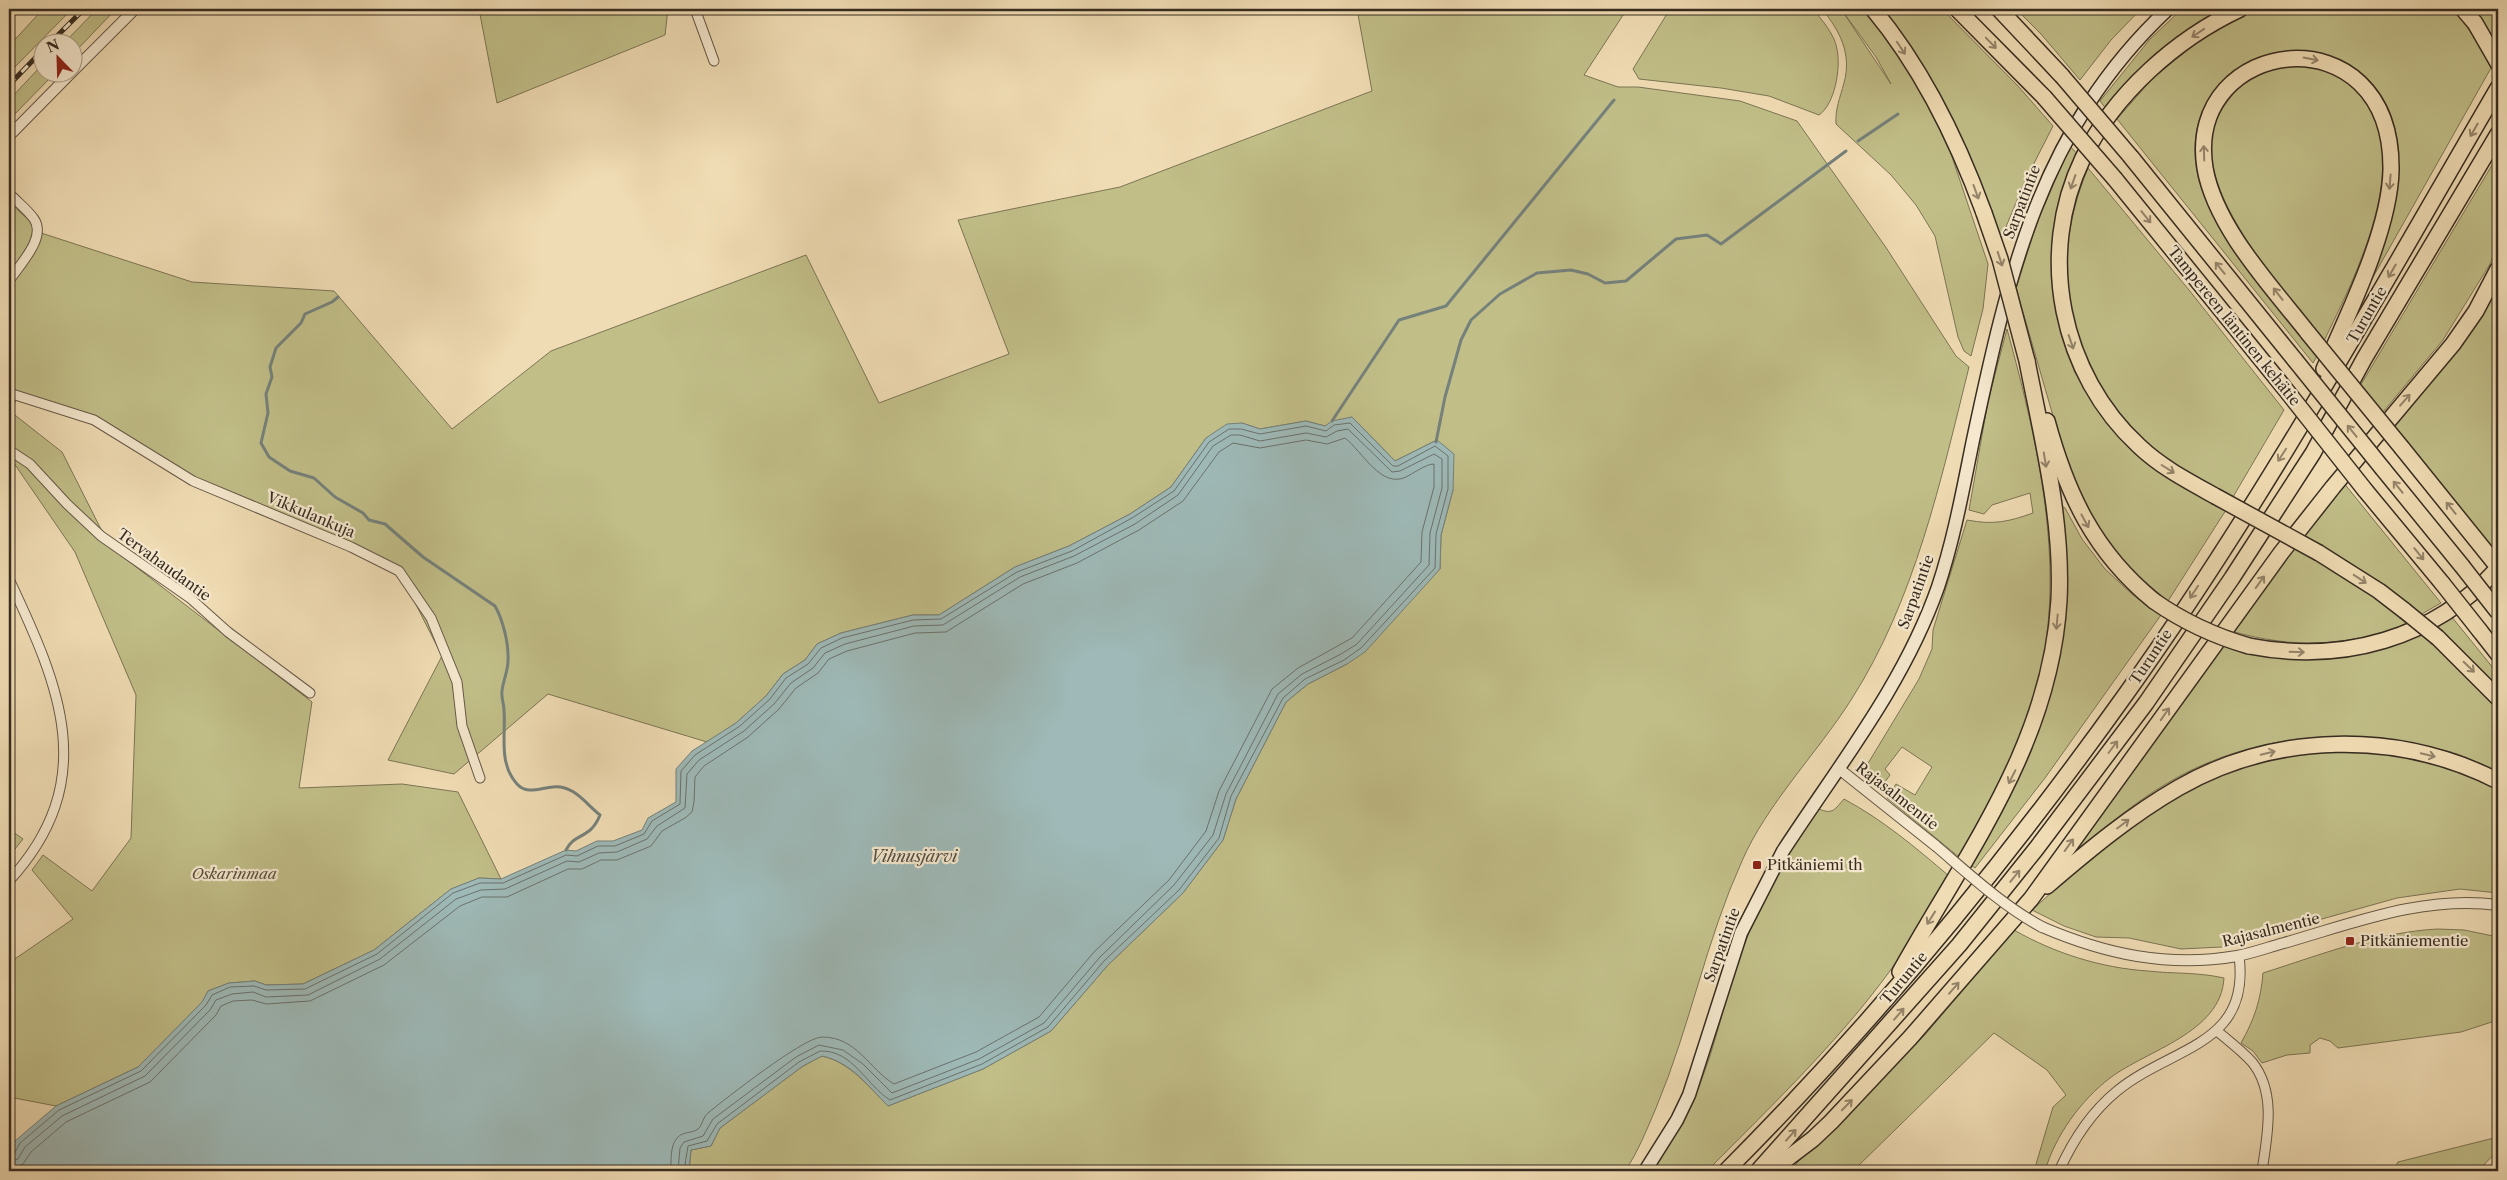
<svg xmlns="http://www.w3.org/2000/svg" width="2507" height="1180" viewBox="0 0 2507 1180" font-family="'Libre Caslon Text',serif">
<style>
.green{fill:#c1be88;stroke:#7c7554}
.water{fill:#9eb9b7;stroke:#75817b}
.lines{fill:none;stroke-linecap:round;stroke-linejoin:round}
.shore{stroke:#6a726c;stroke-width:1}
.stream{stroke:#75817b;stroke-width:3}
.minor-casing{stroke:#655846;stroke-width:11}
.tertiary-casing{stroke:#655846;stroke-width:12}
.secondary-casing{stroke:#372c21;stroke-width:15}
.motorway-casing{stroke:#372c21;stroke-width:18}
.minor{stroke:#f5e8ce;stroke-width:9}
.tertiary{stroke:#f5e8ce;stroke-width:10}
.secondary{stroke:#f5e8ce;stroke-width:12}
.motorway{stroke:#f0dcb4;stroke-width:15}
.rail-casing{stroke:#372c21;stroke-width:5}
.rail{stroke:#f5e8ce;stroke-width:3;stroke-dasharray:9;stroke-linecap:butt}
.tertiary-bridge-casing{stroke:#655846;stroke-width:12;stroke-linecap:butt}
.motorway-bridge-casing{stroke:#372c21;stroke-width:18;stroke-linecap:butt}
.tertiary-bridge{stroke:#f5e8ce;stroke-width:10}
.motorway-bridge{stroke:#f0dcb4;stroke-width:15}
.oneway{stroke:#94846a}
.poi-dot{fill:#8f2418;stroke:#f5e8ce;stroke-width:2}
.labels{text-anchor:middle;stroke-width:4.5;stroke-linejoin:round;paint-order:stroke}
.street-label{font-size:15px;fill:#372c21;stroke:#f5e8ce}
.poi-label{font-size:15px;fill:#372c21;stroke:#f5e8ce;text-anchor:start}
.park-label{font-size:15px;font-style:italic;fill:#5a503b;stroke:#f5e8ce}
.water-label{font-size:16px;font-style:italic;fill:#514f46;stroke:#f5e8ce}
</style>
<rect width="100%" height="100%" fill="#f0dcb4"/>
<filter id="stains"><feTurbulence type="fractalNoise" baseFrequency=".004" numOctaves="4"/><feColorMatrix values="0 0 0 0 .2 0 0 0 0 .09 0 0 0 0 .02 0 0 0 .5 -.17"/></filter>
<radialGradient id="worn" r=".72"><stop offset=".6" stop-color="#630" stop-opacity="0"/><stop offset="1" stop-color="#630" stop-opacity=".3"/></radialGradient>
<g class="green">
<polygon points="43,9 72,9 9,73 9,46"/>
<polygon points="97,9 116,9 73,54 72,42 65,42"/>
<polygon points="479,9 668,9 665,35 497,103"/>
<path d="M1357,9h270l-43,66 34,12h20l102,14 57,20 90,128 69,107 13,11c-28,113 -54,233 -118,333 -33,52 -85,105 -109,161 -36,79 -52,166 -86,247 -9,21 -18,44 -31,63h-936l2,-21 20,-4 9,-18 83,-62 19,-10c29,7 46,30 66,50l95,-37 68,-38 57,-66 75,-72 40,-53 13,-41 50,-97 22,-18 39,-20 93,-95 1,-34 12,-45 -16,-50 -42,21 -43,-44 -27,9 -19,-5 -46,8 -18,-6 -36,15 -35,49 -41,27 -61,32 -54,21 -76,48h-26l-72,18 -24,11 -12,16 -22,14 -17,22 -30,27 -29,19 -159,-48 -94,80 -66,-14 54,-104 -43,-85 -204,-94 -101,-59 -76,-23 -7,17 51,40 48,95 202,155 -13,86 103,-4 56,8 43,87 -22,-1 -28,11 -77,61 -71,34 -37,1 -11,-4 -26,2 -21,8 -5,11 -65,65 -82,39 -47,-9v-134l64,-44 -41,-49 11,-15 49,36 39,-53 5,-143 -61,-143 -66,-96v-254l22,20 4,9 157,51 142,9 118,138 99,-78 255,-96 73,148 130,-49 -51,-134 162,-33 252,-96z"/>
<path d="M1670,9h143c9,11 22,26 24,40 4,19 -2,55 -18,66l-50,-19 -48,-8 -82,-9 -6,-10z"/>
<path d="M1822,9h19l50,75 -15,-27 -35,-48h25l49,68 29,56 44,131 -5,45 -12,47 -7,-5 -6,-14 -23,-101 -19,-31 -25,-30 -55,-51c-1,-15 4,-26 8,-41 8,-29 -4,-52 -22,-74z"/>
<polygon points="1881,9 1942,9 2018,86 2053,126 2025,181 2001,239 1972,161 1956,127"/>
<polygon points="2016,9 2141,9 2111,40 2080,80 2041,34"/>
<polygon points="2182,9 2224,9 2195,26 2107,110 2100,101 2150,39"/>
<path d="M2254,9h199l27,35 11,24 -136,241c15,-44 48,-118 43,-163 -16,-146 -231,-112 -200,31 8,33 33,61 52,87 23,31 45,61 67,92l-4,7 -196,-244 36,-41 52,-42z"/>
<polygon points="2472,9 2498,9 2498,50"/>
<path d="M2297,63c9,2 18,3 26,6 15,5 27,15 37,26 56,64 -5,182 -36,246 -41,-54 -112,-127 -114,-197 0,-15 9,-31 17,-42 7,-9 16,-22 26,-27 13,-6 31,-8 44,-12z"/>
<polygon points="42,65 42,72 55,73 9,120 9,100"/>
<polygon points="2070,146 2080,157 2055,284 2110,424 2226,510 2168,601 2139,577 2117,554 2092,519 2074,482 2058,433 2016,288 2038,220"/>
<polygon points="2498,155 2498,243 2490,264 2443,340 2383,412 2360,386"/>
<path d="M2088,168l101,122 95,120 -51,87c-31,-17 -63,-33 -90,-57 -23,-19 -39,-43 -51,-70 -6,-11 -12,-23 -16,-34 -19,-53 -9,-118 12,-168z"/>
<polygon points="2498,284 2498,556 2390,422"/>
<path d="M2007,329c33,121 65,258 23,381 -18,52 -45,99 -71,147l-72,-59 9,-14 19,11 17,-28 -30,-20 -17,22 5,6 -11,15 -15,-20 55,-91 13,-30 1,-19 34,-110c26,5 41,2 66,-7l-3,-20 -38,12 -8,9 -15,-4 19,-109z"/>
<polygon points="2343,482 2441,603 2420,615 2384,587 2301,533"/>
<polygon points="2060,504 2065,508 2082,539 2105,569 2133,595 2161,615 2045,778 1975,868 1968,863 2048,696"/>
<path d="M2293,544l79,51 35,29c-61,23 -113,25 -176,7z"/>
<polygon points="2451,616 2498,674 2498,687 2435,625"/>
<path d="M2420,633l42,39 36,37v63c-12,-6 -25,-12 -38,-17 -10,-4 -22,-6 -33,-8 -73,-18 -152,-13 -222,17 -55,23 -103,65 -147,104l164,-224c49,15 88,20 140,9 19,-4 39,-13 58,-20z"/>
<path d="M2342,751l59,4 48,11 49,22v105l-38,-4 -63,9 -175,49 -41,2 -52,-11 -33,-1 -32,-11 -32,-16c74,-67 149,-133 249,-154 20,-4 41,-4 61,-5z"/>
<path d="M1844,799c39,21 71,48 105,77 -16,26 -30,53 -47,78 -55,80 -127,148 -195,217h-57c18,-28 37,-55 49,-85 17,-41 25,-85 40,-127 19,-53 45,-105 80,-150 14,6 16,0 25,-10z"/>
<polygon points="9,829 23,839 11,854 9,852"/>
<path d="M2438,929l26,1 34,7v83l-37,12 -123,16 -8,-7 -10,-3 -10,7v8l-23,2 -25,8 -9,-12 -12,-8c13,-23 20,-43 22,-70 57,-18 115,-41 175,-44z"/>
<path d="M2014,930c40,23 87,38 134,41 27,3 49,1 76,7 -3,55 -77,72 -114,100 -29,22 -55,58 -65,93h-11l19,-64 13,-12 -19,-25 -53,-37 -141,138h-64l135,-135z"/>
<polygon points="2498,1137 2498,1150 2478,1171 2393,1171 2398,1162"/>
</g>
<path class="water" d="M1352,417l43,44 42,-21 17,14 -1,36 -12,45 -1,34 -75,83 -18,12 -39,20 -22,18 -50,97 -13,41 -40,53 -75,72 -57,66 -68,38 -95,37c-20,-20 -37,-44 -66,-50l-19,10 -83,62 -9,18 -20,4 -2,21h-680v-15l6,-15 41,-35 82,-39 64,-65 6,-11 21,-8 26,-2 11,4 37,-1 71,-34 77,-61 28,-11 22,1 65,-29 10,1 21,-10h16l29,-11 6,-12 28,-16v-33l16,-18 44,-28 30,-27 17,-22 22,-14 12,-16 24,-11 72,-18h26l76,-48 54,-21 61,-32 41,-27 35,-49 21,-14 15,-1 18,6 46,-8 19,5 7,-5z"/>
<g class="lines">
<g class="shore">
<path d="M9,1156l5,-2 6,-11 39,-33 82,-39 65,-66 6,-10 18,-8 24,-1 12,4 39,-1 72,-35 76,-61 27,-10h23l63,-28 11,1 21,-10h17l29,-12 8,-13 28,-17 1,-33 14,-16 45,-29 30,-27 16,-21 22,-14 13,-16 21,-10 71,-18 28,-1 76,-47 55,-21 60,-33 42,-27 35,-49 20,-13h12l19,5 46,-8 20,5 8,-6 16,-2 43,43h5l37,-20 13,10v33l-12,45 -1,34 -74,80 -17,12 -39,19 -22,19 -52,98 -12,42 -40,52 -75,71 -56,66 -66,37 -92,36c-24,-15 -37,-50 -70,-49l-21,11 -82,62 -10,17 -19,5 -4,25"/>
<polyline points="9,1162 18,1159 25,1147 62,1116 145,1076 210,1010 216,1000 232,994 253,992 266,997 308,995 380,959 456,899 481,890 505,889 567,861 579,862 599,853 617,852 647,839 657,826 685,808 687,774 699,760 744,731 774,704 791,683 813,668 825,653 845,644 914,626 943,625 1020,577 1074,556 1135,524 1178,495 1213,446 1231,435 1240,435 1260,441 1306,433 1326,437 1337,431 1348,429 1392,472 1400,471 1434,454 1442,459 1442,488 1430,533 1429,565 1357,644 1341,654 1302,674 1278,694 1226,794 1213,835 1174,885 1100,957 1044,1023 979,1059 892,1093 863,1064 843,1050 819,1045 796,1057 713,1119 703,1136 684,1142 680,1148 678,1171"/>
<path d="M9,1170l14,-6 8,-12 35,-30 84,-40 66,-67 5,-9 12,-5 19,-1 14,4 44,-3 74,-36 76,-59 22,-9h25l61,-28h14l19,-9h16l34,-14 11,-15 23,-13 7,-6 2,-10 1,-25 9,-11 44,-29 31,-28 17,-21 22,-15 11,-14 18,-8 68,-18 31,-1 77,-48 54,-21 62,-33 44,-29 36,-49 14,-9 27,5 46,-8 21,4 18,-6c17,13 36,51 61,39 8,-4 20,-13 28,-13v23l-12,45 -1,30 -69,76 -54,30 -26,21 -53,102 -13,40 -37,49 -75,72 -55,65 -63,35 -82,32c-25,-15 -37,-47 -72,-47 -18,0 -97,62 -114,76 -5,4 -6,13 -10,16 -7,5 -15,2 -21,9 -7,8 -6,23 -6,33"/>
</g>
<g class="stream">
<polyline points="1858,141 1898,114"/>
<path d="M338,297l-6,5 -27,12 -4,9 -25,25 -6,19 2,10 -6,17 2,19 -7,30 8,14 21,14 24,7 21,19 28,16 6,7 16,4 38,33 72,49c8,14 14,38 13,55 0,10 -5,20 -6,30 -1,6 2,13 2,19 2,24 -6,53 13,74 10,11 23,4 36,3 21,-2 32,16 47,28 -10,25 -25,17 -34,35"/>
<polyline points="1332,421 1399,320 1446,306 1614,100"/>
<polyline points="1436,442 1445,397 1461,340 1471,320 1500,294 1537,273 1571,270 1588,274 1605,283 1626,281 1676,239 1707,235 1721,244 1846,151"/>
</g>
<defs>
<g id="minor">
<polyline points="695,9 714,61"/>
<path d="M9,193c8,9 18,16 25,26 13,19 -15,46 -25,62"/>
<polyline points="9,393 94,420 193,481 351,547 399,571 431,618 457,682 462,726 480,778"/>
<polyline points="9,450 30,464 67,504 101,536 190,598 228,632 310,693"/>
<path d="M9,579c51,108 92,202 0,302"/>
<path d="M2217,1031c12,10 25,20 35,31 25,31 15,74 10,109"/>
<path d="M2059,1171c14,-31 31,-58 58,-80 55,-45 134,-45 122,-135"/>
</g>
<g id="tertiary">
<polyline points="72,72 135,9"/>
<polyline points="9,136 72,72"/>
<polyline points="1838,768 1936,846"/>
<path d="M2042,927c63,27 126,41 195,29 16,-3 32,-9 47,-13 70,-20 140,-48 214,-38"/>
</g>
<path id="secondary" d="M1645,1171l32,-51 12,-25 52,-162 42,-82c56,-86 121,-167 155,-264 16,-48 25,-98 35,-147 35,-164 67,-311 195,-431"/>
<g id="motorway">
<path d="M1873,9c50,60 84,130 111,204"/>
<polyline points="1957,9 2044,97"/>
<polyline points="1999,9 2062,76"/>
<polyline points="2463,9 2475,23 2498,63"/>
<polyline points="2131,157 2295,360"/>
<polyline points="2115,179 2282,385"/>
<path d="M2308,333c-36,-46 -93,-106 -103,-165 -21,-133 188,-159 186,2 -1,60 -43,144 -67,199"/>
<path d="M2047,421c20,73 47,131 107,180"/>
<polyline points="2402,448 2498,567"/>
<polyline points="2383,469 2462,566"/>
<polyline points="2365,490 2442,583"/>
<path d="M2215,496c-27,-15 -54,-29 -76,-50 -78,-72 -103,-191 -56,-288 31,-64 93,-119 157,-149"/>
<polyline points="2319,553 2379,591 2405,611"/>
<polyline points="2480,631 2498,654"/>
<polyline points="2438,638 2498,698"/>
<path d="M2249,646c93,18 185,-7 249,-78"/>
<path d="M2047,886c42,-36 84,-71 131,-98 97,-56 220,-58 320,-7"/>
<path d="M1900,972c67,-120 151,-229 159,-372 4,-80 -17,-162 -32,-239"/>
<path d="M1726,1171c147,-147 280,-309 400,-477 138,-193 253,-402 372,-606"/>
<polyline points="1758,1171 1959,945 2036,849 2146,703 2232,578 2313,453 2364,359 2498,134"/>
<polyline points="1771,1171 1813,1139 1831,1122 1910,1038 2031,899 2281,553 2333,487 2453,344 2476,311 2498,269"/>
</g>
</defs>
<use href="#minor" class="minor-casing"/>
<use href="#tertiary" class="tertiary-casing"/>
<use href="#secondary" class="secondary-casing"/>
<use href="#motorway" class="motorway-casing"/>
<use href="#minor" class="minor"/>
<use href="#tertiary" class="tertiary"/>
<use href="#secondary" class="secondary"/>
<use href="#motorway" class="motorway"/>
<defs>
<g id="rail">
<polyline points="51,42 84,9"/>
<polyline points="9,85 42,51"/>
</g>
</defs>
<use href="#rail" class="rail-casing"/>
<use href="#rail" class="rail"/>
<defs>
<path id="tertiary-bridge" d="M1936,846c34,29 67,60 106,81"/>
<g id="motorway-bridge">
<polyline points="2062,76 2131,157"/>
<polyline points="2044,97 2115,179"/>
<polyline points="1984,213 2000,259 2027,361"/>
<polyline points="2308,333 2402,448"/>
<polyline points="2295,360 2383,469"/>
<polyline points="2282,385 2365,490"/>
<polyline points="2215,496 2319,553"/>
<polyline points="2462,566 2498,612"/>
<polyline points="2442,583 2480,631"/>
<path d="M2154,601c30,21 60,35 95,45"/>
<polyline points="2405,611 2438,638"/>
</g>
</defs>
<use href="#tertiary-bridge" class="tertiary-bridge-casing"/>
<use href="#motorway-bridge" class="motorway-bridge-casing"/>
<use href="#tertiary-bridge" class="tertiary-bridge"/>
<use href="#motorway-bridge" class="motorway-bridge"/>
</g>
<defs><path id="oneway-shaft" d="M-6 0H5M1.5-3L5.5 0L1.5 3" fill="none" stroke-width="1.6" stroke-linecap="round" stroke-linejoin="round" transform="scale(1.25)"/></defs>
<g class="oneway">
<use href="#oneway-shaft" transform="translate(2198 33) rotate(146)"/>
<use href="#oneway-shaft" transform="translate(1991 43) rotate(46)"/>
<use href="#oneway-shaft" transform="translate(1901 48) rotate(56)"/>
<use href="#oneway-shaft" transform="translate(2311 59) rotate(11)"/>
<use href="#oneway-shaft" transform="translate(2474 130) rotate(120)"/>
<use href="#oneway-shaft" transform="translate(2204 153) rotate(-92)"/>
<use href="#oneway-shaft" transform="translate(2073 182) rotate(109)"/>
<use href="#oneway-shaft" transform="translate(2390 182) rotate(95)"/>
<use href="#oneway-shaft" transform="translate(1976 192) rotate(70)"/>
<use href="#oneway-shaft" transform="translate(2146 217) rotate(51)"/>
<use href="#oneway-shaft" transform="translate(2000 259) rotate(72)"/>
<use href="#oneway-shaft" transform="translate(2220 268) rotate(-129)"/>
<use href="#oneway-shaft" transform="translate(2392 271) rotate(120)"/>
<use href="#oneway-shaft" transform="translate(2278 294) rotate(-128)"/>
<use href="#oneway-shaft" transform="translate(2071 342) rotate(71)"/>
<use href="#oneway-shaft" transform="translate(2405 400) rotate(-49)"/>
<use href="#oneway-shaft" transform="translate(2352 431) rotate(-129)"/>
<use href="#oneway-shaft" transform="translate(2282 455) rotate(123)"/>
<use href="#oneway-shaft" transform="translate(2045 460) rotate(81)"/>
<use href="#oneway-shaft" transform="translate(2168 469) rotate(32)"/>
<use href="#oneway-shaft" transform="translate(2398 487) rotate(-129)"/>
<use href="#oneway-shaft" transform="translate(2451 508) rotate(-129)"/>
<use href="#oneway-shaft" transform="translate(2085 521) rotate(61)"/>
<use href="#oneway-shaft" transform="translate(2419 554) rotate(51)"/>
<use href="#oneway-shaft" transform="translate(2360 579) rotate(33)"/>
<use href="#oneway-shaft" transform="translate(2260 582) rotate(-54)"/>
<use href="#oneway-shaft" transform="translate(2194 592) rotate(124)"/>
<use href="#oneway-shaft" transform="translate(2057 622) rotate(95)"/>
<use href="#oneway-shaft" transform="translate(2297 652) rotate(2)"/>
<use href="#oneway-shaft" transform="translate(2469 667) rotate(44)"/>
<use href="#oneway-shaft" transform="translate(2165 714) rotate(-55)"/>
<use href="#oneway-shaft" transform="translate(2113 747) rotate(-53)"/>
<use href="#oneway-shaft" transform="translate(2268 753) rotate(-13)"/>
<use href="#oneway-shaft" transform="translate(2428 755) rotate(14)"/>
<use href="#oneway-shaft" transform="translate(2012 777) rotate(117)"/>
<use href="#oneway-shaft" transform="translate(2123 824) rotate(-37)"/>
<use href="#oneway-shaft" transform="translate(2069 845) rotate(-54)"/>
<use href="#oneway-shaft" transform="translate(2015 876) rotate(-51)"/>
<use href="#oneway-shaft" transform="translate(1931 918) rotate(122)"/>
<use href="#oneway-shaft" transform="translate(1954 988) rotate(-49)"/>
<use href="#oneway-shaft" transform="translate(1899 1014) rotate(-49)"/>
<use href="#oneway-shaft" transform="translate(1847 1105) rotate(-46)"/>
<use href="#oneway-shaft" transform="translate(1791 1135) rotate(-48)"/>
</g>
<g class="poi-dot">
<rect x="1752" y="860" width="10" height="10" rx="2.5"/>
<rect x="2345" y="936" width="10" height="10" rx="2.5"/>
</g>
<g class="labels">
<g class="street-label">
<text transform="translate(2022 202) rotate(-69)" y="5">Sarpatintie</text>
<text transform="translate(2367 315) rotate(-60)" y="5">Turuntie</text>
<text transform="translate(2234 326) rotate(51)" y="5">Tampereen läntinen kehätie</text>
<text transform="translate(311 515) rotate(23)" y="5">Vikkulankuja</text>
<text transform="translate(164 565) rotate(36)" y="5">Tervahaudantie</text>
<text transform="translate(1916 592) rotate(-70)" y="5">Sarpatintie</text>
<text transform="translate(2151 657) rotate(-56)" y="5">Turuntie</text>
<text transform="translate(1897 796) rotate(38)" y="5">Rajasalmentie</text>
<text transform="translate(2271 930) rotate(-14)" y="5">Rajasalmentie</text>
<text transform="translate(1722 945) rotate(-70)" y="5">Sarpatintie</text>
<text transform="translate(1904 978) rotate(-50)" y="5">Turuntie</text>
</g>
<g class="poi-label">
<text x="1767" y="870">Pitkäniemi th</text>
<text x="2360" y="946">Pitkäniementie</text>
</g>
<g class="park-label">
<text x="234" y="879">Oskarinmaa</text>
</g>
<g class="water-label">
<text x="914" y="862">Vihnusjärvi</text>
</g>
</g>
<rect width="2507" height="1180" fill="none" stroke="#f0dcb4" stroke-width="30"/>
<rect x="10" y="10" width="2487" height="1160" fill="none" stroke="#372c21" stroke-width="2.5"/>
<rect x="15" y="15" width="2477" height="1150" fill="none" stroke="#372c21"/>
<g transform="translate(58 58) rotate(337)"><circle r="24" fill="#f5e8ce" stroke="#a99d89"/>
<path d="M0-4L9 19L0 12L-9 19Z" fill="#8f2418"/>
<text y="-8" font-size="14" font-weight="bold" text-anchor="middle" fill="#372c21">N</text>
</g>
<rect width="100%" height="100%" filter="url(#stains)"/>
<rect width="100%" height="100%" fill="url(#worn)"/>
</svg>
